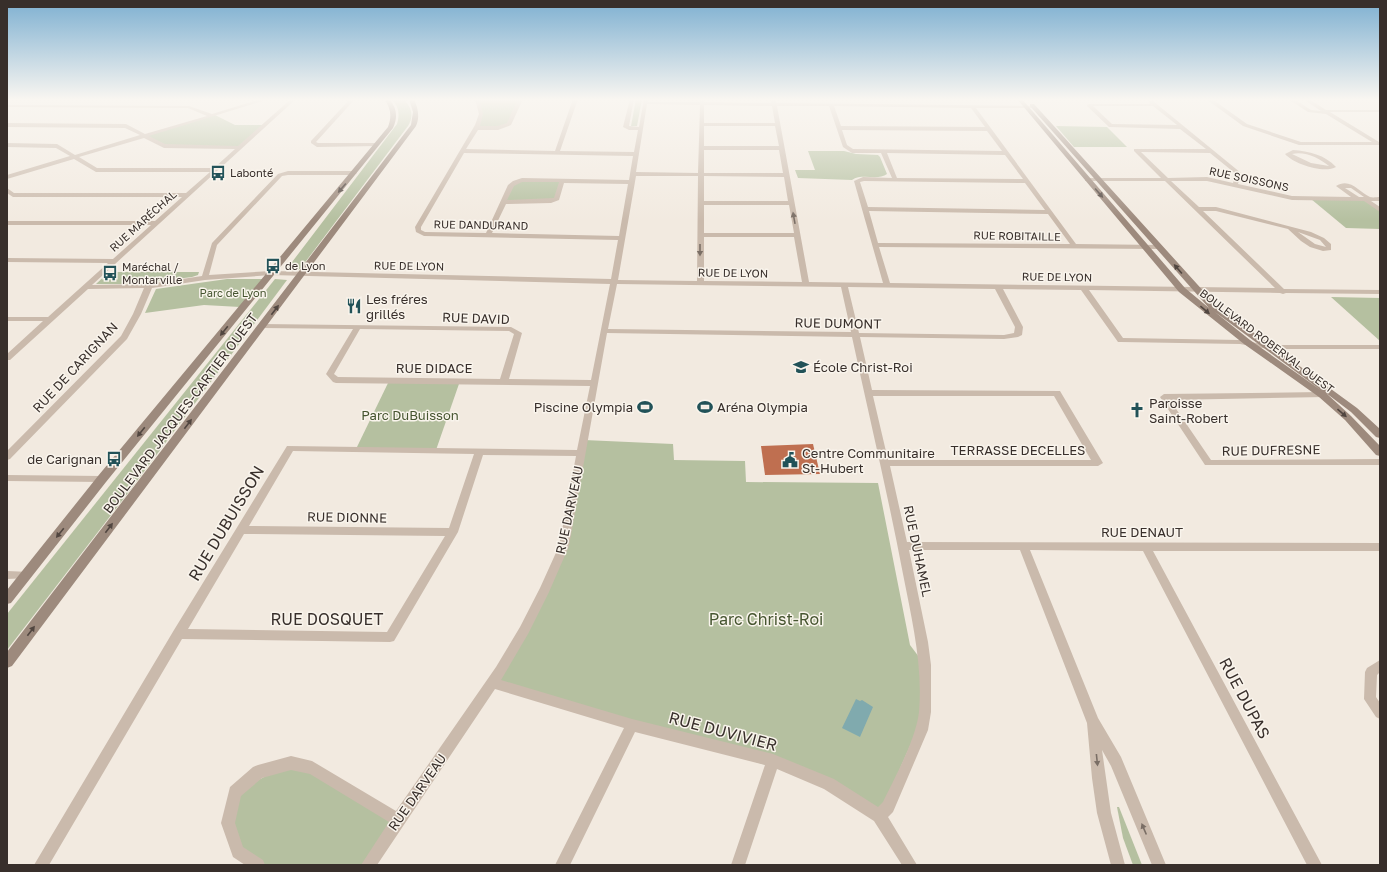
<svg xmlns="http://www.w3.org/2000/svg" width="1387" height="872" viewBox="0 0 1387 872" font-family="'Golos Text',sans-serif">
<style>
.green{fill:#b5c0a0}
.water{fill:#80aaae}
.building{fill:#bf6f50}
.lines{fill:none;stroke-linecap:round;stroke-linejoin:round}
.street{fill:#cabaac;fill-rule:evenodd}
.secondary{fill:#9d8a7d;fill-rule:evenodd}
.oneway{fill:#514640}
.oneway2{fill:#7a6e65}
.labels{text-anchor:middle;stroke-width:3;stroke-linejoin:round;paint-order:stroke}
.far-poi-label{font-size:11px;fill:#382f2b;stroke:#f9f4ec;text-anchor:start}
.far-street-label{font-size:11px;fill:#382f2b;stroke:#f9f4ec}
.far-park-label{font-size:11px;fill:#465530;stroke:#f9f4ec}
.poi-label{font-size:13px;fill:#382f2b;stroke:#f9f4ec;text-anchor:start}
.street-label{font-size:13px;fill:#382f2b;stroke:#f9f4ec}
.park-label{font-size:13px;fill:#465530;stroke:#f9f4ec}
.near-street-label{font-size:16px;fill:#382f2b;stroke:#f9f4ec}
.near-park-label{font-size:16px;fill:#465530;stroke:#f9f4ec}
</style>
<rect width="100%" height="100%" fill="#f2eae0"/>
<g class="green">
<path d="M391,99h12c9,8 11,17 5,27l-108,143 -5,2 -9,-1 111,-146c3,-10 2,-18 -6,-25z"/>
<path d="M477,99h44c-15,31 -10,28 -44,29l4,-14z"/>
<polygon points="636,99 642,99 637,126 631,126"/>
<polygon points="215,115 235,125 265,125 240,148 164,146 146,136"/>
<polygon points="1056,126 1107,127 1127,147 1074,147"/>
<path d="M808,151h36l12,3 22,1 2,2 7,17c-9,7 -25,-1 -35,6l-54,-2 -3,-8h20z"/>
<polygon points="562,181 557,199 503,202 515,182"/>
<polygon points="1311,199 1365,199 1380,210 1380,229 1346,228"/>
<polygon points="109,272 199,272 198,275 192,277 135,284 96,284"/>
<polygon points="227,279 264,279 240,307 204,305 145,313 156,289"/>
<polygon points="275,279 287,280 128,493 7,650 7,614"/>
<polygon points="1331,297 1380,298 1380,341"/>
<polygon points="389,381 460,381 436,450 356,449"/>
<polygon points="584,440 673,444 674,460 745,461 746,482 878,483 910,645 925,665 925,712 879,816 829,784 493,683 564,546"/>
<polygon points="291,763 398,820 368,865 258,865 238,852 228,823 235,792"/>
<polygon points="1117,807 1119,807 1142,865 1133,865 1123,838"/>
</g>
<polygon class="water" points="856,699 860,701 862,700 873,707 860,737 842,728"/>
<polygon class="building" points="813,444 820,474 765,475 761,446"/>
<g class="lines">
<g class="street">
<path d="M261,99h8l-120,37 16,8 73,2 53,-47h5l-204,186 57,-1 53,-8 10,-33 66,-69 10,-3h66l3,2 -3,2h-66l-6,1 -65,69 -8,30 62,-4 340,8 7,-39 -194,-4 -8,-4 -1,-5 60,-102 4,-11 -4,-15h4l4,15 -3,12h17l10,-3 11,-24h5l-12,26 -13,5h-20l-12,19 89,2 18,-52h5l-18,52 74,1 4,-22h-9l-6,-3 7,-28h4l-5,27 10,1 5,-28h4v3h52v-3h4v3l67,1v-4h4l1,4 258,3 2,1v1h-60l100,136 83,1 3,2 -3,2 -280,-2 11,36 385,5 -110,-107h-80v-2l2,-1h74l-27,-27v-2h72l-26,-20 -71,-2 -22,-21v-1l2,-1h61l-1,-3h4l88,72 -3,11 54,12 59,1 -15,-11c14,-9 23,6 34,11 3,1 7,0 10,0v4h-9l9,6v5l-16,-11 -72,-1 -85,-19h-36l28,26h17l95,25 13,6 7,6v6l-8,1 -13,-4 -9,-6 -13,-12 -72,-18h-13l81,78 96,1v4l-94,-1 -3,1 -3,-1 -191,-3 34,48 117,2 28,5h112v4h-112l-28,-5 -119,-2h-3l-37,-52 -78,-1 20,38 -1,8 -4,2 -14,2 -144,-2 12,53 188,1 43,72 -5,3h-208l17,76 473,1v8h-227l169,314h-15l-164,-314 -113,-1 68,168 23,39 45,108h-14l-41,-99 -9,-16 9,63 14,52h-14l-14,-52 -5,-35 -5,-55 -67,-173h-111l19,92 3,23v47l-3,18 -35,82 -5,5 29,48h-15l-28,-44 -50,-32 -47,-20 -32,96h-14l34,-100 -130,-33 -65,133h-15l69,-137 -129,-39 -118,176h-16l28,-43 -79,-48 -19,-4 -29,8 -21,18 -6,27 8,24 20,13 2,5h-20l-12,-8 -12,-34 9,-36 23,-20 5,-2 33,-9 21,5 84,50 100,-144 24,-40 20,-39 19,-42 17,-90 -93,-1 -25,77 -64,109 -4,1 -208,-3 -133,226h-15l140,-235 113,-184 290,4 13,-64 -254,-3 -3,-1 -7,-8 27,-45 -91,-1 -4,-2 4,-2 249,3 11,6 -13,46 82,1 19,-96 -339,-9 -66,5 -53,8 -11,26 -14,25 -117,120 -3,1v-9l114,-115 12,-22 11,-26 -56,1 -78,71h-3v-6l36,-33h-36v-4h41l60,-54 -101,-1v-4l106,1 38,-34h-144v-4h148l27,-24h-169l-6,-4v-5l7,5h172l24,-21h-114l-22,-13 -67,20v-4l63,-19 -14,-8 -49,-1v-4l50,1 18,11 65,-20 -15,-7 -118,-1v-4l119,1 19,10 62,-18 -19,-8 -181,-1v-2l182,1 23,8zM647,104l53,1 -2,68 -62,-1zM704,105l68,1 3,17h-71zM777,106h52l14,41 9,6h29l11,25 -29,-1 -9,4 29,102 -74,-1zM834,106l137,2 14,19 -144,-1zM1093,106h60l24,19 -65,-1zM704,126h71l4,20h-75zM842,130l145,1 15,20 -149,-2 -6,-4zM144,138l20,10 71,1 -21,19h-117l-18,-11zM704,150h75l4,23h-79zM1141,152l69,1 26,21 -3,9 -26,-6 -39,1zM464,153l169,3 -4,24 -107,-2 -9,3 -5,4 -22,48 -61,-1 -4,-2v-3zM887,153l118,2 18,24 -126,-1zM636,176h62l-1,105 -79,-1zM704,176l80,1 4,24h-84zM864,181l161,2 20,27 -177,-3 -8,-25zM522,182h37l-5,16 -47,2 7,-14zM564,183l64,1 -9,52 -127,-3 14,-29 45,-1 8,-3zM1345,188h6l13,9h-5zM704,205h85l5,28h-90zM869,211l179,3 22,30 -192,-1zM1298,232l22,8 6,7 -11,-3zM704,237h90l8,45 -98,-1zM617,284l224,3 10,45 -243,-3zM848,287l147,2 20,38 -1,6 -10,2 -145,-2zM360,329l149,2 5,3 -14,45 -162,-2 -4,-3zM607,333l245,4c17,79 36,158 51,237 9,46 20,92 16,138 -3,27 -24,65 -36,90l-5,5 -44,-28 -61,-25 -141,-35 -131,-39 27,-46 21,-42 20,-46zM873,396h181l37,64h-203zM293,451l181,3 -25,74 -200,-2zM244,534l201,2 -58,96 -199,-3z"/>
<polygon points="350,99 355,99 316,142 318,143 376,143 378,144 378,146 317,147 311,143 311,141"/>
<polygon points="1206,99 1212,99 1247,124 1301,142 1372,142 1326,114 1308,112 1288,99 1294,99 1311,110 1321,111 1303,99 1309,99 1326,110 1380,110 1380,112 1330,112 1379,142 1380,145 1299,145 1243,126"/>
<path d="M1293,150c16,1 32,5 43,17 -12,7 -42,-3 -51,-13zM1292,154c13,-3 27,4 37,12l-18,-3z"/>
<polygon points="1322,392 1326,395 1325,397 1170,400 1211,460 1380,459 1380,465 1205,465 1160,397 1164,394"/>
<polygon points="7,475 102,476 105,477 107,479 105,481 102,482 7,481"/>
<polygon points="7,571 30,572 31,575 30,578 7,579"/>
<polygon points="1380,660 1380,672 1377,675 1376,697 1380,703 1380,719 1376,717 1364,699 1365,672 1367,668"/>
</g>
<g class="secondary">
<path d="M384,99h5c8,9 9,18 4,29l-287,354 -95,121 -4,1v-14l91,-114 290,-349c4,-11 3,-19 -4,-28z"/>
<path d="M409,99h5c4,9 6,18 2,27l-404,540 -5,2v-16l404,-527 2,-13z"/>
<path d="M1017,99h5l163,189 24,20 -179,-202v-2h4l182,201 141,103 23,21v9l-4,-1 -25,-25 -25,-19 25,23 29,30v10l-4,-1 -31,-35 -26,-23 -75,-53 -65,-52zM1215,312l107,79 -72,-51z"/>
</g>
</g>
<defs><path id="oneway-solid" d="M-6-.8H1V-3.2L6.5 0L1 3.2V.8H-6Z"/></defs>
<g class="oneway">
<use href="#oneway-solid" transform="translate(342 188) rotate(130)"/>
<use href="#oneway-solid" transform="translate(1099 193) rotate(49)"/>
<use href="#oneway-solid" transform="translate(1178 269) rotate(-131)"/>
<use href="#oneway-solid" transform="translate(275 310) rotate(-53)"/>
<use href="#oneway-solid" transform="translate(1205 310) rotate(40)"/>
<use href="#oneway-solid" transform="translate(224 331) rotate(129)"/>
<use href="#oneway-solid" transform="translate(1342 413) rotate(41)"/>
<use href="#oneway-solid" transform="translate(188 424) rotate(-53)"/>
<use href="#oneway-solid" transform="translate(141 432) rotate(129)"/>
<use href="#oneway-solid" transform="translate(109 528) rotate(-53)"/>
<use href="#oneway-solid" transform="translate(60 533) rotate(129)"/>
<use href="#oneway-solid" transform="translate(31 631) rotate(-53)"/>
</g>
<g class="oneway2">
<use href="#oneway-solid" transform="translate(794 218) rotate(-100)"/>
<use href="#oneway-solid" transform="translate(700 250) rotate(90)"/>
<use href="#oneway-solid" transform="translate(1097 760) rotate(84)"/>
<use href="#oneway-solid" transform="translate(1144 829) rotate(-113)"/>
</g>
<linearGradient id="sky" x2="0" y2="1"><stop stop-color="#7eb0d1"/><stop offset="0.45" stop-color="#f9f6f1"/><stop offset="1" stop-color="#f9f6f1" stop-opacity="0"/></linearGradient>
<rect width="1387" height="221" fill="url(#sky)"/>
<defs>
<symbol id="bus-bare" viewBox="-9 -9 18 18"><path d="M-5-6H5V4H4V6H2V4H-2V6H-4V4H-5ZM-3.5-4V0h7V-4ZM-3.5 1.2v1.5H-2V1.2ZM2 1.2v1.5H3.5V1.2Z" fill="#225258" stroke="#f9f4ec" stroke-width="2.5" paint-order="stroke"/></symbol>
<symbol id="restaurant-bare" viewBox="-9 -9 18 18"><path d="M-5-6h1v4h1v-4h1v4h1v-4h1v5L-1.5 .5V6h-2V.5L-5-1ZM5-6V6H3V1.5H1.5Q1.5-4 5-6Z" fill="#225258" stroke="#f9f4ec" stroke-width="2.5" paint-order="stroke"/></symbol>
<symbol id="school-bare" viewBox="-9 -9 18 18"><path d="M0-5L7-2L0 1L-7-2ZM-4 1L0 2.5L4 1V4Q0 6-4 4Z" fill="#225258" stroke="#f9f4ec" stroke-width="2.5" paint-order="stroke"/></symbol>
<symbol id="stadium-bare" viewBox="-9 -9 18 18"><path d="M0-5a6.5 5 0 1 0 0 10a6.5 5 0 1 0 0-10ZM-3.5-1.8h7v3.6h-7Z" fill="#225258" stroke="#f9f4ec" stroke-width="2.5" paint-order="stroke"/></symbol>
<symbol id="church-bare" viewBox="-9 -9 18 18"><path d="M-1.2-6h2.4v3.5h3.3v2.4h-3.3V6h-2.4V-.1h-3.3v-2.4h3.3Z" fill="#225258" stroke="#f9f4ec" stroke-width="2.5" paint-order="stroke"/></symbol>
<symbol id="civic-bare" viewBox="-9 -9 18 18"><path d="M-.6-6.5H3V-4.5H.6V-3L4-1V1h2V6H-6V1h2V-1L-.6-3ZM-1.2 2.5V6h2.4V2.5Z" fill="#225258" stroke="#f9f4ec" stroke-width="2.5" paint-order="stroke"/></symbol>
</defs>
<g fill-rule="evenodd">
<use href="#bus-bare" x="207" y="162" width="22" height="22"/>
<use href="#bus-bare" x="262" y="255" width="22" height="22"/>
<use href="#bus-bare" x="99" y="262" width="22" height="22"/>
<use href="#restaurant-bare" x="343" y="295" width="22" height="22"/>
<use href="#school-bare" x="790" y="356" width="22" height="22"/>
<use href="#stadium-bare" x="634" y="396" width="22" height="22"/>
<use href="#stadium-bare" x="694" y="396" width="22" height="22"/>
<use href="#church-bare" x="1126" y="399" width="22" height="22"/>
<use href="#bus-bare" x="103" y="448" width="22" height="22"/>
<use href="#civic-bare" x="779" y="449" width="22" height="22"/>
</g>
<g class="labels">
<g class="far-poi-label">
<text x="230" y="177">Labonté</text>
<text x="285" y="270">de Lyon</text>
<text x="122" y="271">Maréchal /<tspan x="122" dy="13">Montarville</tspan></text>
</g>
<g class="far-street-label">
<text transform="translate(1249 179) rotate(12)" y="4">RUE SOISSONS</text>
<text transform="translate(143 221) rotate(-42)" y="4">RUE MARÉCHAL</text>
<text transform="translate(481 225) rotate(1)" y="4">RUE DANDURAND</text>
<text transform="translate(1017 236) rotate(1)" y="4">RUE ROBITAILLE</text>
<text transform="translate(409 266) rotate(1)" y="4">RUE DE LYON</text>
<text transform="translate(733 273) rotate(1)" y="4">RUE DE LYON</text>
<text transform="translate(1057 277) rotate(1)" y="4">RUE DE LYON</text>
<text transform="translate(1267 341) rotate(37)" y="4">BOULEVARD ROBERVAL OUEST</text>
</g>
<g class="far-park-label">
<text x="233" y="297">Parc de Lyon</text>
</g>
<g class="poi-label">
<text x="366" y="304">Les fréres<tspan x="366" dy="15">grillés</tspan></text>
<text x="813" y="372">École Christ-Roi</text>
<text x="1149" y="408">Paroisse<tspan x="1149" dy="15">Saint-Robert</tspan></text>
<text x="633" y="412" text-anchor="end">Piscine Olympia</text>
<text x="717" y="412">Aréna Olympia</text>
<text x="802" y="458">Centre Communitaire<tspan x="802" dy="15">St-Hubert</tspan></text>
<text x="102" y="464" text-anchor="end">de Carignan</text>
</g>
<g class="street-label">
<text transform="translate(476 318) rotate(2)" y="5">RUE DAVID</text>
<text transform="translate(838 323) rotate(1)" y="5">RUE DUMONT</text>
<text transform="translate(75 367) rotate(-47)" y="5">RUE DE CARIGNAN</text>
<text x="434" y="373">RUE DIDACE</text>
<text transform="translate(180 413) rotate(-53)" y="5">BOULEVARD JACQUES-CARTIER OUEST</text>
<text x="1018" y="455">TERRASSE DECELLES</text>
<text transform="translate(1271 450) rotate(-1)" y="5">RUE DUFRESNE</text>
<text transform="translate(569 510) rotate(-78)" y="5">RUE DARVEAU</text>
<text transform="translate(347 517) rotate(1)" y="5">RUE DIONNE</text>
<text x="1142" y="537">RUE DENAUT</text>
<text transform="translate(918 551) rotate(78)" y="5">RUE DUHAMEL</text>
<text transform="translate(417 792) rotate(-55)" y="5">RUE DARVEAU</text>
</g>
<g class="park-label">
<text x="410" y="420">Parc DuBuisson</text>
</g>
<g class="near-street-label">
<text transform="translate(226 523) rotate(-59)" y="6">RUE DUBUISSON</text>
<text x="327" y="625">RUE DOSQUET</text>
<text transform="translate(1245 698) rotate(62)" y="6">RUE DUPAS</text>
<text transform="translate(723 731) rotate(15)" y="6">RUE DUVIVIER</text>
</g>
<g class="near-park-label">
<text x="766" y="625">Parc Christ-Roi</text>
</g>
</g>
<rect width="1387" height="872" fill="none" stroke="#382f2b" stroke-width="16"/>
</svg>
